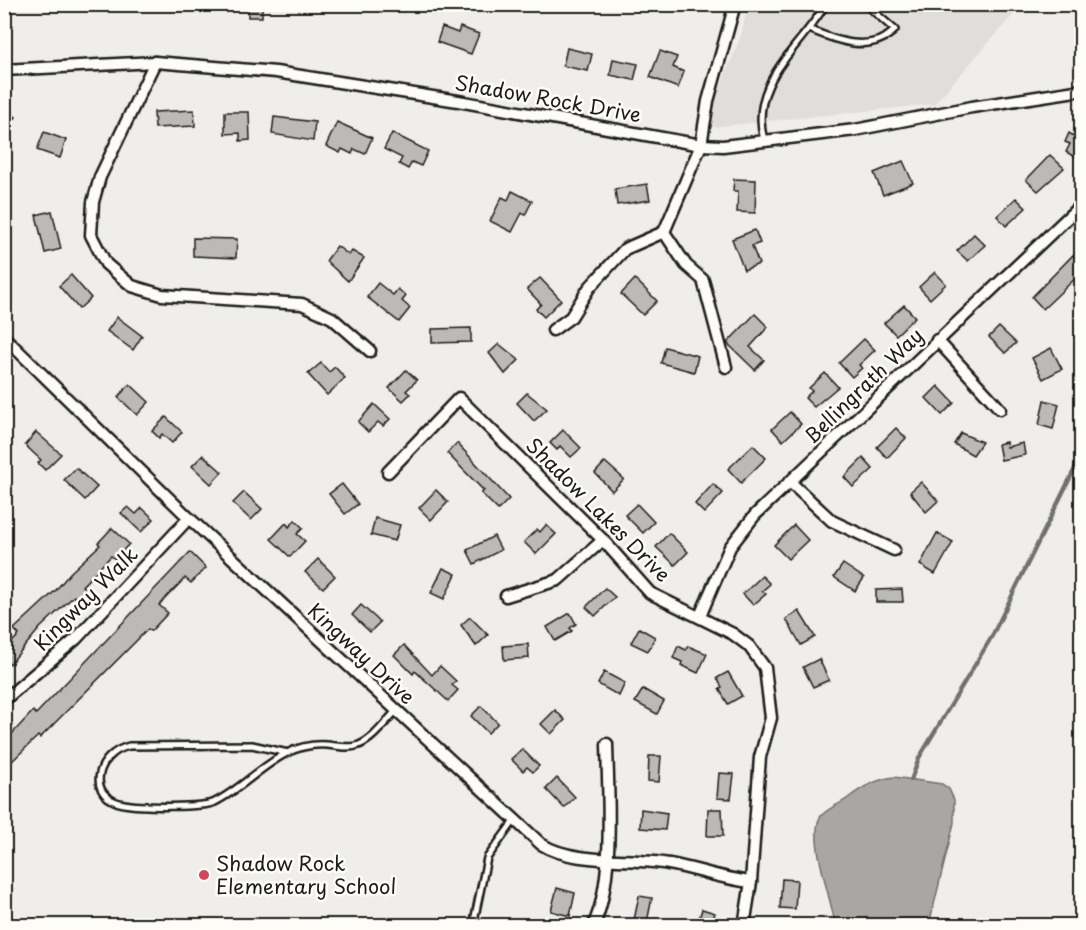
<svg xmlns="http://www.w3.org/2000/svg" width="1086" height="930" viewBox="0 0 1086 930" font-family="'Playpen Sans',sans-serif">
<style>
.built{fill:#e0deda}
.water{fill:#a8a7a3;stroke:#706f6d;stroke-width:1.5}
.lines{fill:none;stroke-linecap:round;stroke-linejoin:round}
.stream{stroke:#706f6d;stroke-width:4}
.building{fill:#bbbab6;stroke:#1c1c1c;stroke-width:1.5}
.lane-casing{stroke:#1c1c1c;stroke-width:10}
.street-casing{stroke:#1c1c1c;stroke-width:15}
.lane{stroke:#fdfcf7;stroke-width:5}
.street{stroke:#fdfcf7;stroke-width:10}
.poi-dot{fill:#d1495b;stroke:#fdfcf7;stroke-width:2}
.labels{text-anchor:middle;stroke-width:5;stroke-linejoin:round;paint-order:stroke}
.street-label{font-size:20px;fill:#1c1c1c;stroke:#fdfcf7}
.poi-label{font-size:20px;fill:#1c1c1c;stroke:#fdfcf7;text-anchor:start}
</style>
<rect width="100%" height="100%" fill="#f0eeea"/>
<filter id="ink" filterUnits="userSpaceOnUse"><feTurbulence type="fractalNoise" baseFrequency=".0167" numOctaves="2"/><feDisplacementMap in="SourceGraphic" scale="12" xChannelSelector="R" yChannelSelector="G"/><feConvolveMatrix kernelMatrix="1 2 1 2 8 2 1 2 1" color-interpolation-filters="sRGB"/></filter>
<g filter="url(#ink)">
<polygon class="built" points="748,5 1022,5 934,104 703,128 741,36"/>
<path class="water" d="M894,777l48,7 7,5 5,11v23l-25,102h-94c-3,-26 -28,-89 -14,-109 8,-9 18,-11 27,-18 14,-11 29,-19 46,-21z"/>
<g class="lines">
<polyline class="stream" points="911,780 919,758 991,638 1082,454"/>
</g>
<g class="building">
<rect x="248" y="4" width="14" height="13"/>
<polygon points="442,27 458,33 460,27 479,34 471,54 437,42"/>
<polygon points="567,48 592,54 588,71 563,66"/>
<polygon points="660,51 677,57 673,67 684,72 678,88 650,77"/>
<polygon points="613,59 638,64 634,80 610,75"/>
<polygon points="4,107 16,117 4,131"/>
<polygon points="194,110 195,126 155,128 154,112"/>
<polygon points="225,112 249,112 250,140 240,141 240,133 225,134"/>
<polygon points="274,117 315,122 313,141 272,134"/>
<polygon points="337,122 372,138 365,154 354,149 352,154 342,149 340,153 326,146"/>
<polygon points="1082,122 1082,151 1077,158 1066,152 1070,144 1065,142 1069,133 1074,136"/>
<polygon points="44,132 66,140 60,158 37,150"/>
<polygon points="392,133 428,151 421,166 412,162 408,169 399,164 402,158 384,149"/>
<polygon points="1050,155 1064,168 1038,191 1026,180"/>
<polygon points="903,161 913,183 883,195 874,173"/>
<polygon points="734,179 756,180 755,213 737,212 738,191 733,191"/>
<polygon points="647,184 650,200 617,205 615,189"/>
<polygon points="512,191 532,201 525,215 522,213 512,232 490,221 502,197 508,200"/>
<polygon points="1016,198 1026,208 1006,226 997,216"/>
<polygon points="52,211 61,249 45,253 36,215"/>
<polygon points="755,230 760,243 752,246 759,264 744,270 732,239"/>
<polygon points="974,234 985,245 968,261 957,251"/>
<polygon points="193,238 237,239 236,258 193,256"/>
<polygon points="337,246 349,255 352,251 364,258 348,281 326,261"/>
<polygon points="1082,254 1082,272 1043,309 1032,297 1073,255 1076,259"/>
<polygon points="935,272 946,284 930,299 919,287"/>
<polygon points="71,275 91,298 79,309 59,286"/>
<polygon points="540,278 561,300 544,317 536,309 541,304 527,289"/>
<polygon points="635,279 657,301 643,315 621,294"/>
<polygon points="378,283 393,295 398,289 406,296 402,301 410,308 399,322 367,297"/>
<polygon points="904,305 915,317 896,335 884,323"/>
<polygon points="755,314 768,327 750,347 764,360 755,370 727,343"/>
<polygon points="117,317 142,336 133,350 107,331"/>
<polygon points="999,327 1016,343 1005,353 989,337"/>
<polygon points="471,328 471,342 432,343 432,329"/>
<polygon points="864,339 875,350 859,365 862,368 852,377 839,363"/>
<polygon points="499,344 519,360 505,374 489,353"/>
<polygon points="665,347 698,356 694,372 661,363"/>
<polygon points="1051,348 1062,369 1043,379 1032,358"/>
<polygon points="321,363 329,372 335,367 345,378 327,395 308,374"/>
<polygon points="406,370 417,380 406,391 410,394 403,401 389,388"/>
<polygon points="825,373 838,387 814,407 805,398 812,391 809,388"/>
<polygon points="130,384 149,402 137,415 118,397"/>
<polygon points="938,386 954,403 942,415 926,398"/>
<polygon points="527,393 547,409 534,421 517,403"/>
<polygon points="1044,400 1059,404 1053,429 1039,425"/>
<polygon points="374,404 390,419 383,426 378,422 368,432 358,422"/>
<polygon points="790,412 801,424 783,441 772,429"/>
<polygon points="166,417 182,432 172,443 162,434 159,438 152,431"/>
<polygon points="896,428 906,438 887,458 877,447"/>
<polygon points="563,430 581,448 571,457 560,446 557,450 550,443"/>
<polygon points="36,432 61,454 45,470 38,463 41,460 25,445"/>
<polygon points="961,433 982,442 973,455 954,444"/>
<polygon points="1006,442 1007,447 1023,443 1025,455 1001,460 998,444"/>
<polygon points="457,443 509,499 498,510 481,493 484,491 447,453"/>
<polygon points="753,445 766,458 741,483 728,469"/>
<polygon points="203,455 222,472 211,484 192,466"/>
<polygon points="863,458 873,469 853,487 844,477"/>
<polygon points="605,462 624,479 612,491 595,473"/>
<polygon points="76,468 97,487 85,500 64,480"/>
<polygon points="921,482 938,501 926,512 910,492"/>
<polygon points="342,484 358,504 345,514 329,494"/>
<polygon points="713,484 723,493 704,513 695,504"/>
<polygon points="436,490 448,502 431,520 419,508"/>
<polygon points="244,492 262,509 251,520 233,503"/>
<polygon points="637,504 654,522 643,533 625,515"/>
<polygon points="128,507 136,514 142,508 154,519 141,532 121,513"/>
<polygon points="375,518 400,525 395,541 371,535"/>
<polygon points="295,520 303,528 297,534 305,541 290,557 271,539 286,523 289,527"/>
<polygon points="546,525 556,534 536,554 524,542 537,529 540,532"/>
<polygon points="794,525 808,540 788,559 774,545"/>
<polygon points="112,528 129,544 115,559 111,556 82,586 86,589 77,599 74,596 40,628 10,664 4,658 4,650 19,635 14,629 56,590 70,573 100,545 98,543"/>
<polygon points="669,533 688,552 675,565 656,547"/>
<polygon points="937,533 953,542 935,574 920,565"/>
<polygon points="494,536 501,550 474,564 467,550"/>
<polygon points="190,552 206,568 191,583 185,578 159,605 168,613 151,631 148,629 40,738 38,736 4,769 4,731 10,736 33,711 36,714"/>
<polygon points="318,559 335,576 323,588 305,572"/>
<polygon points="843,564 864,578 855,591 834,577"/>
<polygon points="443,568 456,574 444,599 431,593"/>
<polygon points="762,576 770,584 762,591 766,594 753,605 743,594"/>
<polygon points="605,588 615,597 595,616 586,607"/>
<polygon points="902,589 903,602 876,602 876,590"/>
<polygon points="361,605 380,622 370,632 352,615"/>
<polygon points="799,611 815,637 801,645 786,619"/>
<polygon points="570,613 576,624 570,628 572,631 555,641 547,627"/>
<polygon points="470,617 488,635 476,646 461,625"/>
<polygon points="639,628 655,637 648,651 631,643"/>
<polygon points="528,644 529,658 504,660 503,646"/>
<polygon points="404,645 432,675 440,666 456,681 452,685 458,690 448,701 415,671 413,674 394,655"/>
<polygon points="678,646 686,650 688,646 707,654 698,673 681,665 682,662 673,658"/>
<polygon points="819,659 829,680 813,687 803,667"/>
<polygon points="604,672 625,683 619,696 598,684"/>
<polygon points="728,672 742,696 728,704 719,689 722,687 717,678"/>
<polygon points="643,689 664,701 657,714 635,702"/>
<polygon points="481,706 498,723 488,733 471,716"/>
<polygon points="555,710 565,720 551,734 541,724"/>
<polygon points="522,749 539,766 533,772 527,767 523,771 511,759"/>
<polygon points="649,756 661,756 659,782 648,781"/>
<polygon points="719,773 734,774 731,799 717,798"/>
<polygon points="557,778 575,797 564,808 546,789"/>
<polygon points="641,809 667,813 665,830 640,828"/>
<polygon points="708,809 722,809 723,836 707,836"/>
<polygon points="782,879 797,880 795,909 780,908"/>
<polygon points="557,888 575,893 570,916 551,911"/>
<polygon points="639,896 652,898 647,922 634,920"/>
<polygon points="702,909 715,913 711,926 697,926"/>
</g>
<g class="lines">
<defs>
<g id="lane">
<path d="M809,29c28,12 61,25 86,1l-30,-26"/>
<path d="M764,140c-16,-57 35,-91 62,-136"/>
<path d="M288,753l-36,-8 -123,1c-33,8 -44,51 -5,58 15,3 79,4 91,-2 26,-13 46,-36 72,-49 12,-6 27,-9 40,-8 10,1 23,4 32,0 15,-6 26,-23 37,-34"/>
<polyline points="473,926 487,858 514,821"/>
</g>
<g id="street">
<polyline points="155,62 100,177 93,202 91,235 106,264 132,286 162,295 302,304 332,318 370,351"/>
<polyline points="4,70 155,62 276,72 458,101 701,145 723,146 855,130 972,107 1082,90"/>
<polyline points="553,330 571,317 589,288 625,249 664,232"/>
<path d="M4,337l185,181 352,326c33,21 89,13 128,20 28,5 54,15 82,18"/>
<polyline points="937,340 1000,409"/>
<polyline points="726,367 703,280 686,265 664,232 701,145 708,101 735,4"/>
<polyline points="388,472 459,398 603,540 650,593 733,634 749,646 765,668 771,718 760,757 751,882 744,926"/>
<polyline points="790,482 832,521 894,550"/>
<polyline points="506,596 558,580 603,540"/>
<polyline points="700,616 730,547 755,515 1082,204"/>
<polyline points="4,700 76,639 189,518"/>
<path d="M593,926c22,-44 15,-133 14,-182"/>
</g>
</defs>
<use href="#lane" class="lane-casing"/>
<use href="#street" class="street-casing"/>
<use href="#lane" class="lane"/>
<use href="#street" class="street"/>
</g>
</g>
<circle class="poi-dot" cx="204" cy="875" r="6"/>
<g class="labels">
<g class="street-label">
<text transform="translate(548 99) rotate(10)" y="7">Shadow Rock Drive</text>
<text transform="translate(864 386) rotate(-44)" y="7">Bellingrath Way</text>
<text transform="translate(598 510) rotate(45)" y="7">Shadow Lakes Drive</text>
<text transform="translate(86 599) rotate(-45)" y="7">Kingway Walk</text>
<text transform="translate(361 654) rotate(43)" y="7">Kingway Drive</text>
</g>
<g class="poi-label">
<text x="216" y="871">Shadow Rock<tspan x="216" dy="23">Elementary School</tspan></text>
</g>
</g>
<rect width="1086" height="930" fill="none" stroke="#fdfcf7" stroke-width="24"/>
<rect x="12" y="12" width="1062" height="906" fill="none" stroke="#1c1c1c" stroke-width="2" filter="url(#ink)"/>
</svg>
